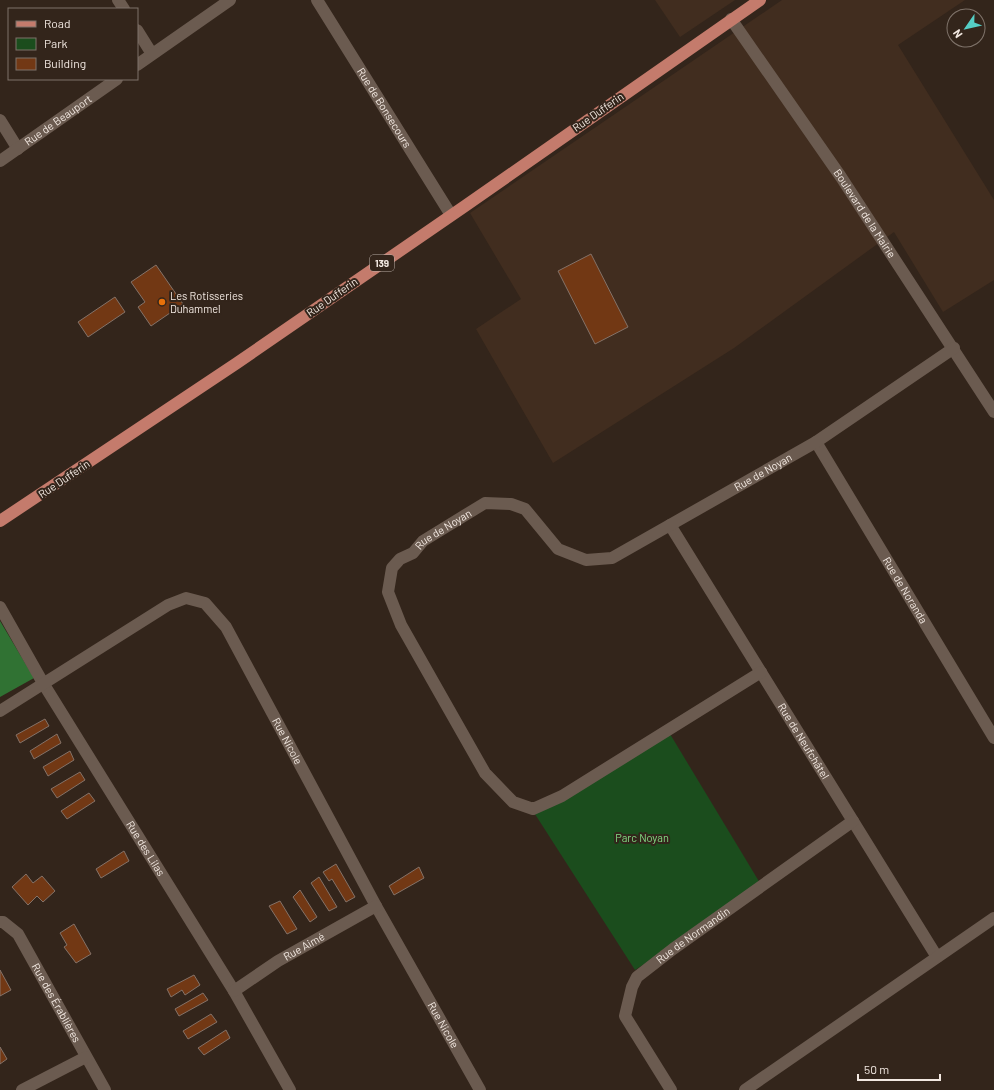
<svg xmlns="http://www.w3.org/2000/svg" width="994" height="1090" viewBox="0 0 994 1090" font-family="Barlow,sans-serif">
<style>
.built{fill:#412d1f}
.green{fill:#1b4d1d}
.forest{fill:#307233}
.building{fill:#723814;stroke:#847268}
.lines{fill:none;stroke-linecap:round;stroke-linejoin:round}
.street{stroke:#6b5b50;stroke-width:12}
.primary{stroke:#c47b6c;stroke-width:12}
.food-dot{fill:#e8710a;stroke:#33251b;stroke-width:1.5}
.labels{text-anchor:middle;stroke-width:4;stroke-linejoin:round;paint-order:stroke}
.shield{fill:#33251b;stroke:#b9aea6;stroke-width:1}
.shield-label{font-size:10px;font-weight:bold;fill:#f2e8e1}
.street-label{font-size:11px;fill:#f2e8e1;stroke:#33251b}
.poi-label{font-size:11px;fill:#f2e8e1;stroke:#33251b;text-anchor:start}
.park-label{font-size:11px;fill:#85de86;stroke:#33251b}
</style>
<rect width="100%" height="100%" fill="#33251b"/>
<g class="built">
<polygon points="655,0 735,0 680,37"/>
<polygon points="782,0 965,0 898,45 994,200 994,280 943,312 894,232 734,348 553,463 476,329 521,299 470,213"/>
</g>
<polygon class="green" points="667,729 763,888 635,970 533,811"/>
<polygon class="forest" points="0,621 34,678 0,697"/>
<g class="building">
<polygon points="591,254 628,327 595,344 558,271"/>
<polygon points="156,265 183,304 151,326 138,307 145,302 131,282"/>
<polygon points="115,297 125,312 88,337 78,322"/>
<polygon points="45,719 49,726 20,743 16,735"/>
<polygon points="57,734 61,743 34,759 30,751"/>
<polygon points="70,751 74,760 48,776 43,767"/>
<polygon points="80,772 85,780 57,798 51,789"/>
<polygon points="89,793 95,801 67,819 61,811"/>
<polygon points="124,851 129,861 101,878 96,869"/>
<polygon points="336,864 355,897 346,902 332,879 329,881 323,872"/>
<polygon points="419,867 424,878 394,895 389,886"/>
<polygon points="26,874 33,883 42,876 55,891 43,902 37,896 28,905 12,887"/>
<polygon points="319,877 337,907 329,911 311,883"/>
<polygon points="300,890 317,917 310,922 293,897"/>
<polygon points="280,901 297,929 287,934 269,906"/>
<polygon points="74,924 91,954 76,963 64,947 67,945 60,933"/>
<polygon points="0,970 11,990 0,996"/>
<polygon points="194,975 200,985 185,995 182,990 171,997 167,989"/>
<polygon points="203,993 208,1000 179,1016 175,1009"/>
<polygon points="211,1014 217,1022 188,1039 183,1031"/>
<polygon points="226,1030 230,1038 204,1055 198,1048"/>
<polygon points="0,1047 7,1059 0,1064"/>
</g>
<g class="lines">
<g class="street">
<polyline points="118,0 124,9"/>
<path id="s1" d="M317,0l134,215"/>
<path id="s2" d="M731,19l110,158 153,235"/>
<polyline points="137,30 152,54"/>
<polyline points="137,65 230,0"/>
<polyline points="0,120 18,149"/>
<path id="s3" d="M0,161l117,-82"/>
<path id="s4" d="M816,442l178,296"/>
<path id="s5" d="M670,525l267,432"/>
<path id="s6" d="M0,607l43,76 191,308 56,99"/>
<path id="s7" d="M761,672l-199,124 -29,13 -20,-7 -28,-29 -84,-148 -13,-33 4,-24 8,-9 13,-6 10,-12 62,-38 26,1 14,5 33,40 28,11 26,-2 204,-116 138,-94"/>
<path id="s8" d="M0,711l168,-106 18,-7 19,5 21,24 150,279 104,184"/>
<path id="s9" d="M0,922h3l15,12 87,156"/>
<path id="s10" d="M234,991l44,-30 98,-55"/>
<polyline points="22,1090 86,1057"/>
<path id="s11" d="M671,1090l-46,-74 7,-29 5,-10 36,-28 180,-128"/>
<polyline points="745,1090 994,918"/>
</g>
<polyline class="primary" points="0,521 237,363 465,206 760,0"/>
</g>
<circle class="food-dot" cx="162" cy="302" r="4"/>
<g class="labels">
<rect class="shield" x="370" y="255" width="24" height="16" rx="3"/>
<g class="shield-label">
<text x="382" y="267">139</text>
</g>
<g class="street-label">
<text dy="4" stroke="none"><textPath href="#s1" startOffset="127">Rue de Bonsecours</textPath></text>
<text transform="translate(598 112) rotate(-35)" y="4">Rue Dufferin</text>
<text dy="4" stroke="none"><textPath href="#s3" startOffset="71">Rue de Beauport</textPath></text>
<text dy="4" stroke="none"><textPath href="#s2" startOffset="236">Boulevard de la Mairie</textPath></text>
<text transform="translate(332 297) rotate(-35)" y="4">Rue Dufferin</text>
<text dy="4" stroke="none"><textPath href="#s7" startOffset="995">Rue de Noyan</textPath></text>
<text transform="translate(64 479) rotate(-34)" y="4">Rue Dufferin</text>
<text dy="4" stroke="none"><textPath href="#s7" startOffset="623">Rue de Noyan</textPath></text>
<text dy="4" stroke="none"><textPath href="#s4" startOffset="173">Rue de Noranda</textPath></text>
<text dy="4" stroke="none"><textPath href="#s8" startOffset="399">Rue Nicole</textPath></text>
<text dy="4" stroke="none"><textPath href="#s5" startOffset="254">Rue de Neufchâtel</textPath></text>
<text dy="4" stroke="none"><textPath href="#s6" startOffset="282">Rue des Lilas</textPath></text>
<text dy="4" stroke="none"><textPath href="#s11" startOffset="198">Rue de Normandin</textPath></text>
<text dy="4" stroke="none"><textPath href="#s10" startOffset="83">Rue Aimé</textPath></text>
<text dy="4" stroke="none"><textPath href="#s9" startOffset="101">Rue des Érablières</textPath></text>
<text dy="4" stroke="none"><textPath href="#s8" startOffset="723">Rue Nicole</textPath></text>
</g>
<g class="poi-label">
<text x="170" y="300">Les Rotisseries<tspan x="170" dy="13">Duhammel</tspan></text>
</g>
<g class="park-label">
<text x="642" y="842">Parc Noyan</text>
</g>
</g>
<rect x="8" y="8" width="130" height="72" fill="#33251b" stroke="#7f736a"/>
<rect x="16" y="21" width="20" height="6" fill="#c47b6c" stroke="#7f736a"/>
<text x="44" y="28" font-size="12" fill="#f2e8e1">Road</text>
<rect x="16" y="38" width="20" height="12" fill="#1b4d1d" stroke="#7f736a"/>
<text x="44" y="48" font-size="12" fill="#f2e8e1">Park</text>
<rect x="16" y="58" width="20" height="12" fill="#723814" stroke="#7f736a"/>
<text x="44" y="68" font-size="12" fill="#f2e8e1">Building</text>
<g transform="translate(966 28) rotate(236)"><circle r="19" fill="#33251b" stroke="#7f736a"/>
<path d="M0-3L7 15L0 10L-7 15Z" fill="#55cec5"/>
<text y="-6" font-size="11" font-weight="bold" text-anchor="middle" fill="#f2e8e1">N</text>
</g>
<path d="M858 1074v6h82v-6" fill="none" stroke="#f2e8e1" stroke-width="2"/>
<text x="864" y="1074" font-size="12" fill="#f2e8e1" stroke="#33251b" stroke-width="3" paint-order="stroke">50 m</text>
</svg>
